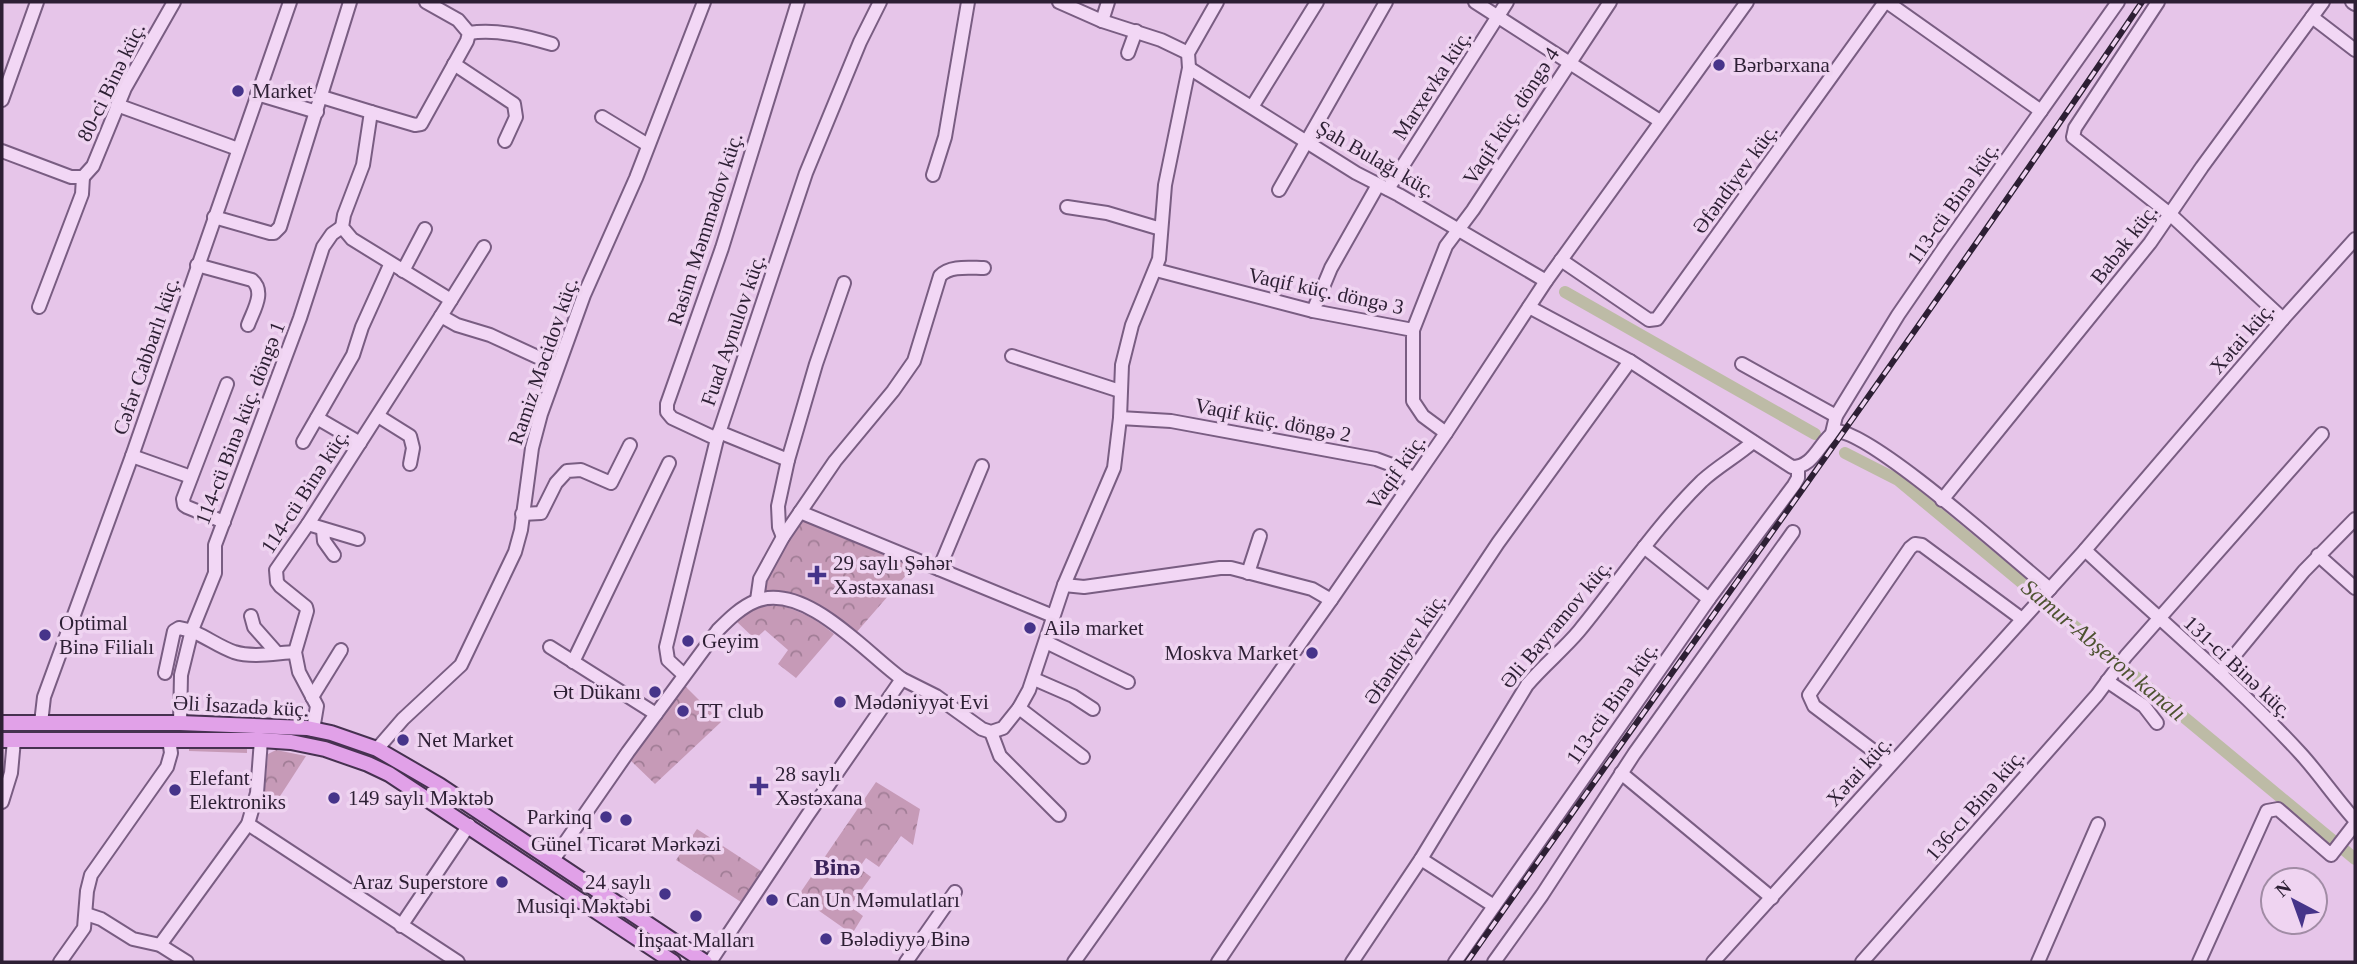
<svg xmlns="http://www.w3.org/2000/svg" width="2357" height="964" viewBox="0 0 2357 964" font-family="'Times New Roman',serif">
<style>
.grass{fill:url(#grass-tufts)}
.forest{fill:url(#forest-crowns)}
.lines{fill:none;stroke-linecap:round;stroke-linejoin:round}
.canal{stroke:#bdbba6;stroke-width:12}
.minor-casing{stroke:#795d82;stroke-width:16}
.major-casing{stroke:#463150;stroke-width:18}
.minor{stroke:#f2d7f5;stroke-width:12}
.major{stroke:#e1a1e8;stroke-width:14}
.rail-casing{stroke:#2d1f34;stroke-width:6}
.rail{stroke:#efd4f1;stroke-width:3.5;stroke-dasharray:10;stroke-linecap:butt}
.poi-dot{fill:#46348a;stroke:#efd4f1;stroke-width:2.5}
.labels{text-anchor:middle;stroke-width:7;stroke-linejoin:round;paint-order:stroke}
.poi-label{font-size:21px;fill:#2d1f34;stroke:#efd4f1;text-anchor:start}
.street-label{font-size:21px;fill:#2d1f34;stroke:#efd4f1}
.water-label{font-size:23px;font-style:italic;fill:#4d5230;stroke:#efd4f1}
.quarter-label{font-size:24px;font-weight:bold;fill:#3b235b;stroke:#efd4f1}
</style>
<defs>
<pattern id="grass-tufts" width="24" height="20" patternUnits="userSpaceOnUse" patternTransform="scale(1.75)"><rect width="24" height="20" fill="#c69ab7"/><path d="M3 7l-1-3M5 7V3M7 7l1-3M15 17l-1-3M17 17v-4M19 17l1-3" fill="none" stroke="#a17d96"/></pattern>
<pattern id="forest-crowns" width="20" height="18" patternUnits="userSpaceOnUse" patternTransform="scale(1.75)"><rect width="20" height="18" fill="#c69ab7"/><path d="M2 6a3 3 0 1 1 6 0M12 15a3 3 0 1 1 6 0" fill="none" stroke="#a17d96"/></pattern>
</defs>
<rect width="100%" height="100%" fill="#e6c5e9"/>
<polygon class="grass" points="189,747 247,748 247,753 189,751"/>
<g class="forest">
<path d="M802,519l113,46 -60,69c-33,-26 -48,-40 -92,-41 3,-28 24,-51 39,-74z"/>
<path d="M777,605c23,5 39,14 57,29l-38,44 -18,-14 10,-14 -23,-20 -10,9 -19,-18 19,-13z"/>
<polygon points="685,686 721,722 655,784 629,759"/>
<polygon points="276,750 306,756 275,804 264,797 268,754"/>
<polygon points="876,782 920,809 913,845 901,836 879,867 866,858 859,868 871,877 850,906 863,916 852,934 798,896"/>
<polygon points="697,829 761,871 741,902 676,860"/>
</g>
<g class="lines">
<g class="canal">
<polyline points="1565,292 1815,434"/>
<polyline points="1845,453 1898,480 2355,859"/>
</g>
<defs>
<g id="minor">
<polyline points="426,2 458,20 469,33 467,41 421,124 415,125 371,112 363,165 344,215 342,227 352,239 451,300 441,316 457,325 490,335 557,366"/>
<polyline points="1059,2 1102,21 1161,40 1188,53"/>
<polyline points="1475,2 1660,121"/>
<polyline points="1887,2 2041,111"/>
<polyline points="2158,2 2075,128 2073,137 2171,215 2283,319"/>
<polyline points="2352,2 2355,4"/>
<polyline points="2312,17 2355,50"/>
<polyline points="1102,21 1108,2"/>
<path d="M469,33c28,-4 56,3 83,11"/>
<polyline points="1128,53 1136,31"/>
<polyline points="454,64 514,104 516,117 505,141"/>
<polyline points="1189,68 1356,173 1399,195 1546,281"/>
<polyline points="257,94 317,112"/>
<polyline points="322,97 371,112"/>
<polyline points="2,100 37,2"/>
<polyline points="117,105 238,149"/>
<polyline points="1252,107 1317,2"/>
<polyline points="602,117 648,145"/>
<polyline points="2,151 71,177 83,177"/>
<polyline points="933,175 945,137 968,2"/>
<polyline points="83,177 93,166 125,88 174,2"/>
<polyline points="1388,189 1507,2"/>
<polyline points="1279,190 1386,2"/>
<polyline points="1067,207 1107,213 1161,229"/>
<polyline points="214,217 270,233 274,233 280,227 350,2"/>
<polyline points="1561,260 1649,320 1657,319 1885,2"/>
<path d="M197,265l55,15c14,12 1,31 -4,45"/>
<polyline points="1156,270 1313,311 1413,330 1413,401 1423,416 1446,433"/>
<polyline points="403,271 425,229"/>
<polyline points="451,300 484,247"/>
<polyline points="39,307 82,194 83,177"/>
<path d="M1529,307l101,54 162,106c23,0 27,-26 44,-36 38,2 177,128 214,158"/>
<polyline points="1313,311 1331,268 1378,185"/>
<polyline points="1413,330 1446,246 1473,210 1610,2"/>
<polyline points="1012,356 1120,391"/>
<polyline points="1742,364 1836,416"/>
<polyline points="378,416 410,436 413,448 410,464"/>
<polyline points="317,418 360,443"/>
<polyline points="1120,418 1171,421 1376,459 1392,465 1414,479"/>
<polyline points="719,432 788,460"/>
<polyline points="1832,433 1836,416 1898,315 1944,248 2118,2"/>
<polyline points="717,439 672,418 667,412 667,404 722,248 798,2"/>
<polyline points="303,442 353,355 362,327 390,265"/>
<polyline points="132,456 191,477"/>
<polyline points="1942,500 2150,243 2202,167 2323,2"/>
<polyline points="800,512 1053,616"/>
<polyline points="522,514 541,513 556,483 567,471 581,470 611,483 630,445"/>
<polyline points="224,522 187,507 184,505 183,499 227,384"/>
<polyline points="308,524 358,539"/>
<polyline points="323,530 324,541 334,555"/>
<polyline points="783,537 779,527 778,506 788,460 816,364 844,283"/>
<polyline points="1644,547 1709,599"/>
<path d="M2085,550c72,68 149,131 216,204 19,21 35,45 54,66"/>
<polyline points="2318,555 2355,588"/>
<polyline points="939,569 982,466"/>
<polyline points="1248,573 1260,536"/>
<polyline points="1064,585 1084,587 1220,568 1231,568 1312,589 1331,600"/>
<path d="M757,600l3,-21 23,-42 52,-76 58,-70 21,-30 26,-85c10,-11 30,-8 44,-8"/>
<polyline points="251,616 254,627 277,653"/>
<polyline points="1046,642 1128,682"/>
<polyline points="550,647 656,714"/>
<polyline points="573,662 669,463"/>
<path d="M165,673l9,-42 5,-3c21,3 35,17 55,24 19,6 42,1 61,0"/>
<polyline points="2220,673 2304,571 2355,519"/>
<polyline points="684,675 668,660 666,647 717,439 806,173 860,42 880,2"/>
<polyline points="1034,679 1073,696 1093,709"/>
<polyline points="2107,681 2144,706 2157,723"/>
<polyline points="312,697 341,650"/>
<polyline points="1019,708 1083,757"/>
<polyline points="41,723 44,697 132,456 290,2"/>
<polyline points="180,723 181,675 192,630 215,573 215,545 300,318 323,247 332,234 342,227"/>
<polyline points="313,730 317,706 299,672 295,652 307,611 306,607 280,586 277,582 276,570 308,524 441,316"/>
<polyline points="991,732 1000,756 1059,815"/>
<polyline points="377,749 403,719 461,665 515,552 521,530 532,448 541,414 584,295 636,178 704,2"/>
<polyline points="1891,764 1814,706 1809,695 1910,548 1915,544 1922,545 2022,619"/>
<polyline points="1621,773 1772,898"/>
<polyline points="2,802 11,773 14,740"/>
<polyline points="248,824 458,962"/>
<polyline points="1421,859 1494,906"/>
<path d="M553,860l75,-108 90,-122c11,-11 23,-23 38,-29 49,-19 110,52 146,78"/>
<polyline points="86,914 101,919 133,939 160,945 187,962"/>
<polyline points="401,926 469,825"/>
<polyline points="160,945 248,824 257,793 261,740"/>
<polyline points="60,962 84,928 87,891 91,875 167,767 171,753 169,739"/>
<polyline points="710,962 807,816 902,679 936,696 982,729 991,732 1003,728 1019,708 1029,690 1064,585 1114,468 1120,418 1122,365 1132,325 1159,259 1165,185 1189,68 1188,53 1217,2"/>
<polyline points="906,962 955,892"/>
<polyline points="1074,962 1331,600 1446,433 1546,281 1747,2"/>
<polyline points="1218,962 1498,543 1630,361"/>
<path d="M1352,962l69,-103 106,-174c17,-20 37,-36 52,-54 41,-50 77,-105 123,-150 15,-14 35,-25 51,-39"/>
<polyline points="1455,962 1709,599 1794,485 1798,478 1798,467"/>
<polyline points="1494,962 1542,895 1634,754 1793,532"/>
<polyline points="1713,962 2085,550 2283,319 2355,239"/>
<polyline points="1862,962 2097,695 2126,656 2322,434"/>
<polyline points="2038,962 2098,824"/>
<polyline points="2199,962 2267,811 2278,809 2331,855 2355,824"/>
</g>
<g id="major">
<polyline points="2,723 180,723 307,728 331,733 377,749 439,785 705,962"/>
<polyline points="2,740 261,740 291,742 325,749 368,764 389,774 673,962"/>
</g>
</defs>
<use href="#minor" class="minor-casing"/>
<use href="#major" class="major-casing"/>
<use href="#minor" class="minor"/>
<use href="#major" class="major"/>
<defs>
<path id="rail" d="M1467,962c225,-320 456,-636 675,-960"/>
</defs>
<use href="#rail" class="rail-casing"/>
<use href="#rail" class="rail"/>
</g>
<g class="poi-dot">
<circle cx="1719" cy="65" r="7"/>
<circle cx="238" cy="91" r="7"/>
<path d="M813.5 564.5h7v7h7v7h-7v7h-7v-7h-7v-7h7z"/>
<circle cx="1030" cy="628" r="7"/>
<circle cx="45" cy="635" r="7"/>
<circle cx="688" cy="641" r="7"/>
<circle cx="1312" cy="653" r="7"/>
<circle cx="655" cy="692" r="7"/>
<circle cx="840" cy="702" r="7"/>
<circle cx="683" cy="711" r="7"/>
<circle cx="403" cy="740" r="7"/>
<path d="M755.5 775.5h7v7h7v7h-7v7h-7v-7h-7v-7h7z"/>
<circle cx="175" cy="790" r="7"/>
<circle cx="334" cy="798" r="7"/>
<circle cx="606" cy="817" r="7"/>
<circle cx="626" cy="820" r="7"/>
<circle cx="502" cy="882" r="7"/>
<circle cx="665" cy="894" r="7"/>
<circle cx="772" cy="900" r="7"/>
<circle cx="696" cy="916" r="7"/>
<circle cx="826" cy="939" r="7"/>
</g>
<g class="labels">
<g class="poi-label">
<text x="1733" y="72">Bərbərxana</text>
<text x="252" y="98">Market</text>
<text x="833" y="570">29 saylı Şəhər<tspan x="833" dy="24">Xəstəxanası</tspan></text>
<text x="59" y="630">Optimal<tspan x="59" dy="24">Binə Filialı</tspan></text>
<text x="1044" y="635">Ailә market</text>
<text x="702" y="648">Geyim</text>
<text x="1298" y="660" text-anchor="end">Moskva Market</text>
<text x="641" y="699" text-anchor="end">Ət Dükanı</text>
<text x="854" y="709">Mədəniyyət Evi</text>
<text x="697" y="718">TT club</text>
<text x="417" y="747">Net Market</text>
<text x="775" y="781">28 saylı<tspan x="775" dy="24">Xəstəxana</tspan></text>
<text x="189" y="785">Elefant<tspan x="189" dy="24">Elektroniks</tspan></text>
<text x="348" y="805">149 saylı Məktəb</text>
<text x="592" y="824" text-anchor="end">Parkinq</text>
<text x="626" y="851" text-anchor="middle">Günel Ticarət Mərkəzi</text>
<text x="488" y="889" text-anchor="end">Araz Superstore</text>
<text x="651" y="889" text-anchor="end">24 saylı<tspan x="651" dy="24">Musiqi Məktəbi</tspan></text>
<text x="786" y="907">Can Un Məmulatları</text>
<text x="840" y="946">Bələdiyyə Binə</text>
<text x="696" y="947" text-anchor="middle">İnşaat Malları</text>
</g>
<g class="street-label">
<text transform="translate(111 82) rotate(-64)" y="7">80-ci Binə küç.</text>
<text transform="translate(1432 85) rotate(-57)" y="7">Marxevka küç.</text>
<text transform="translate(1511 116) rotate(-57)" y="7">Vaqif küç. döngə 4</text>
<text transform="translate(1376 159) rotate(30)" y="7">Şah Bulağı küç.</text>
<text transform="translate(1735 179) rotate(-54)" y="7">Əfəndiyev küç.</text>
<text transform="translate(1953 203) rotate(-55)" y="7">113-cü Binə küç.</text>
<text transform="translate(705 229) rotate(-72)" y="7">Rasim Məmmədov küç.</text>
<text transform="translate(2124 244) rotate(-52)" y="7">Babək küç.</text>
<text transform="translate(1326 291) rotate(12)" y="7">Vaqif küç. döngə 3</text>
<text transform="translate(733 330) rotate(-71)" y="7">Fuad Aynulov küç.</text>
<text transform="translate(2242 338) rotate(-49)" y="7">Xətai küç.</text>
<text transform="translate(146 356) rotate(-71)" y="7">Cəfər Cabbarlı küç.</text>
<text transform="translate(543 361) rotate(-71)" y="7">Ramiz Məcidov küç.</text>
<text transform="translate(1273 420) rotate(11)" y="7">Vaqif küç. döngə 2</text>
<text transform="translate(240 423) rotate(-69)" y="7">114-cü Binə küç. döngə 1</text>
<text transform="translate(1396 472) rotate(-55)" y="7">Vaqif küç.</text>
<text transform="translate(305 491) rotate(-57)" y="7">114-cü Binə küç.</text>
<text transform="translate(1556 624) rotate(-50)" y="7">Əli Bayramov küç.</text>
<text transform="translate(1405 649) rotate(-56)" y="7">Əfəndiyev küç.</text>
<text transform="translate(2238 667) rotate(43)" y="7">131-ci Binə küç.</text>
<text transform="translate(1612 703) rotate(-55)" y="7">113-cü Binə küç.</text>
<text transform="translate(241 706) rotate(3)" y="7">Əli İsazadə küç.</text>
<text transform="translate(1859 771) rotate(-48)" y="7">Xətai küç.</text>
<text transform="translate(1975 805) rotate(-49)" y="7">136-cı Binə küç.</text>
</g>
<g class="water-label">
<text transform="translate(2104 650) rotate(40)" y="8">Samur-Abşeron kanalı</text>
</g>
<g class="quarter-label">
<text x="837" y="875">Binə</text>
</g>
</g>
<rect width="2357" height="964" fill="none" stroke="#2d1f34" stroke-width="7"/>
<g transform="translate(2294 901) rotate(319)"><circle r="33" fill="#efd4f1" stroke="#a18ca5" stroke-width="2"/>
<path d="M0-5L12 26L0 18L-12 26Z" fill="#46348a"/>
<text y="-10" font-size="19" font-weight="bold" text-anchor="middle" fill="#2d1f34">N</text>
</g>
</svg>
